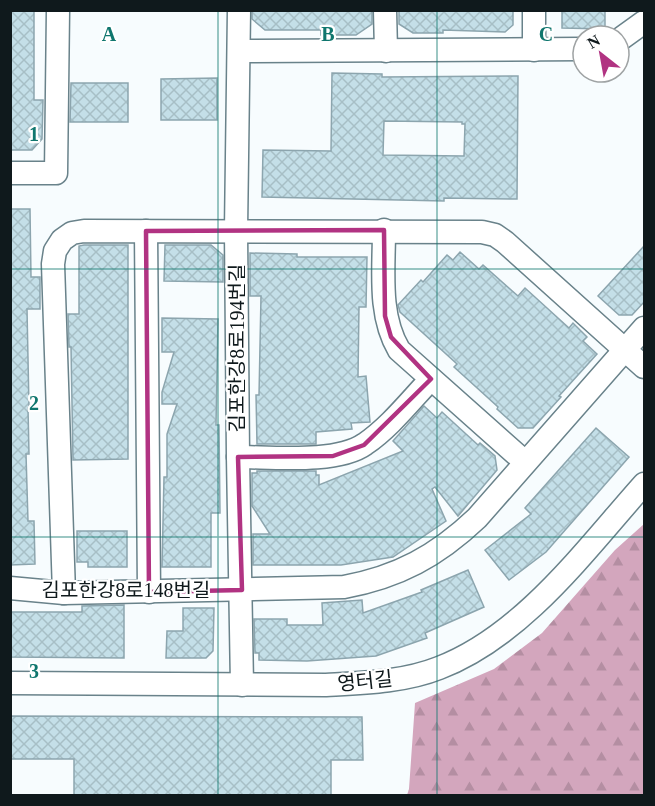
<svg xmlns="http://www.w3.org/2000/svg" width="655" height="806" viewBox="0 0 655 806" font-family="'Times New Roman','Noto Sans KR',serif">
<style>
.forest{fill:url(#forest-firs)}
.building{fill:url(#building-cross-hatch);stroke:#8ca5ae;stroke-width:1.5;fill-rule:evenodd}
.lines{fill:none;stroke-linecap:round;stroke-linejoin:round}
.minor-casing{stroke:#69828a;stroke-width:25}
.minor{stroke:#fff;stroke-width:22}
.marked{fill:none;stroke:#b13382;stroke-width:4.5;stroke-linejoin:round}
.grid{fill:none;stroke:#0f766e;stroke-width:1.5;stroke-opacity:0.55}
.labels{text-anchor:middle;stroke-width:4.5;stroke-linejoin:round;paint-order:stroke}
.street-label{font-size:20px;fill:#0f191c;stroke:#fff}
.grid-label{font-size:20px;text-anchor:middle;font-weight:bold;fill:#0f766e;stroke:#fff;stroke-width:4.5;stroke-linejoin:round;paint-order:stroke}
</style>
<defs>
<pattern id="forest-firs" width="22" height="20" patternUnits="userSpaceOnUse" patternTransform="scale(1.5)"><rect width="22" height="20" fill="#d3a6bd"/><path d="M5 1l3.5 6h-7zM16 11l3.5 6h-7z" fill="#b48ea2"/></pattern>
<pattern id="building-cross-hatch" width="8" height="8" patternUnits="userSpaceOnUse" patternTransform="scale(1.5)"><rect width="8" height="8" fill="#c4dfe8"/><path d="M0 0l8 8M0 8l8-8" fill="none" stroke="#a7bfc6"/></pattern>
</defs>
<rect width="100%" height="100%" fill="#f7fcfe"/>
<polygon class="forest" points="644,524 644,795 407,795 409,789 415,703 494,669 542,633 615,550"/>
<g class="building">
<polygon points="10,10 34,10 34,100 43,100 42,139 32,150 10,150"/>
<polygon points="252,10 372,10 372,24 356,35 321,35 321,30 265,30 252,19"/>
<polygon points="399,10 513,10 513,25 505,32 443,30 443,33 413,33 399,24"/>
<polygon points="562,10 605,10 605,29 562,28"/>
<path d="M332,73l50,1v3l136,-1 -1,123 -73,-1v3l-182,-4 1,-47 68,1zM384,121l78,1v2h3l-1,32 -81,-1z"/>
<polygon points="217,78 217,120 161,120 161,79"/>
<polygon points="71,83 128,83 128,122 70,122"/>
<polygon points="10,209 30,209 31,277 40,277 40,309 27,309 29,408 28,408 29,454 26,454 28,521 34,521 35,564 10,565"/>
<polygon points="84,245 128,245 128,459 73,460 71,347 69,347 68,314 79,314 79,246"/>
<polygon points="165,245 211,245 223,255 223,282 164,281"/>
<polygon points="645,245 645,301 632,315 619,315 598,296"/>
<polygon points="460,252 479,269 483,265 518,296 525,288 569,328 573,323 587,337 583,341 597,354 559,396 561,397 533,428 518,428 497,409 498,407 454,367 457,364 400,312 398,305 421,280 423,282 447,255 453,260"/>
<polygon points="250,253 297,254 297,257 367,257 366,307 359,307 358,377 366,376 370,422 351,423 352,429 316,432 316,444 257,444 256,395 259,395 261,296 250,296"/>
<polygon points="162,318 218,319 216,425 219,425 220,513 211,513 211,567 162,567 164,477 167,477 167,434 177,404 162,404 162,392 174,352 162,352"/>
<polygon points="424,406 437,418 442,412 478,445 480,443 495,456 497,470 458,516 435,487 432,489 446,521 393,557 341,565 253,565 253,534 270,534 252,506 252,473 257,473 257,471 316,471 316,475 319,475 319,485 403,451 393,441"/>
<polygon points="596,428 629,457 546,552 509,580 485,550 531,514 525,508"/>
<polygon points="77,531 127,531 127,567 88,567 88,562 77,562"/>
<polygon points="468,570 484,607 425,633 427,638 376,656 307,661 259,660 259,653 255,653 254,619 287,619 287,625 323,625 322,603 362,600 363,613 422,592 421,590"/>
<polygon points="124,605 124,658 11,657 11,612 82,612 82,606"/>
<polygon points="183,608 214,608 213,651 206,658 166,658 167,631 183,631"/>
<polygon points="10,716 362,717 363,760 331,760 331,795 74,795 74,759 10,759"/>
</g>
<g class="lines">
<defs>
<g id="minor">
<polyline points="239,10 236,230 238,457 242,685"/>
<polyline points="385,10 386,51"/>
<polyline points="619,40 644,22"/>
<polyline points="534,50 534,10"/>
<polyline points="240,51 583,49"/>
<polyline points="10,173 56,173 58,10"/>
<path d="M384,230c0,40 -6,85 15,120l126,112"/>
<polyline points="146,231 149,592"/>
<path d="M238,457c34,0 99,7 127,-13 25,-17 45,-43 66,-65"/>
<path d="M10,588l54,5 280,-6c54,-10 93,-31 133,-69l167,-190"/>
<polyline points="64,593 53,264 55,251 62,240 72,233 84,231 482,232 495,235 505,242 644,367"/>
<path d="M10,683l316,2c37,-2 78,-3 113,-17 84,-32 146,-118 205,-184"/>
</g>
</defs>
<use href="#minor" class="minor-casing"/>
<use href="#minor" class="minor"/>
</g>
<path class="marked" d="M384,230l1,86 6,21 40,42 -67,66 -31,11 -95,1 4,133 -93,2 -3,-361z"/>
<path class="grid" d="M218,10v786M437,10v786M10,269h634M10,537h634"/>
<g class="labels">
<g class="street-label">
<text transform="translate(237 348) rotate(-90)" y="7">김포한강8로194번길</text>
<text x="126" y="597">김포한강8로148번길</text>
<text transform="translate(365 681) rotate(-6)" y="7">영터길</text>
</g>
</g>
<g class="grid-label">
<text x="109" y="41">A</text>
<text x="328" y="41">B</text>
<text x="546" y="41">C</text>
<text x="34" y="141">1</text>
<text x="34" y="410">2</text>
<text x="34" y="678">3</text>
</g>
<rect width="655" height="806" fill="none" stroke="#0f191c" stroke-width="24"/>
<g transform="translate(601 54) rotate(329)"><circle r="28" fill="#ffffff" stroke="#9fa3a4" stroke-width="1.5"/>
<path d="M0-4.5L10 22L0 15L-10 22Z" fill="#b13382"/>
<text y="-9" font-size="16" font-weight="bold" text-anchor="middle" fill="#0f191c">N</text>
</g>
</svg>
